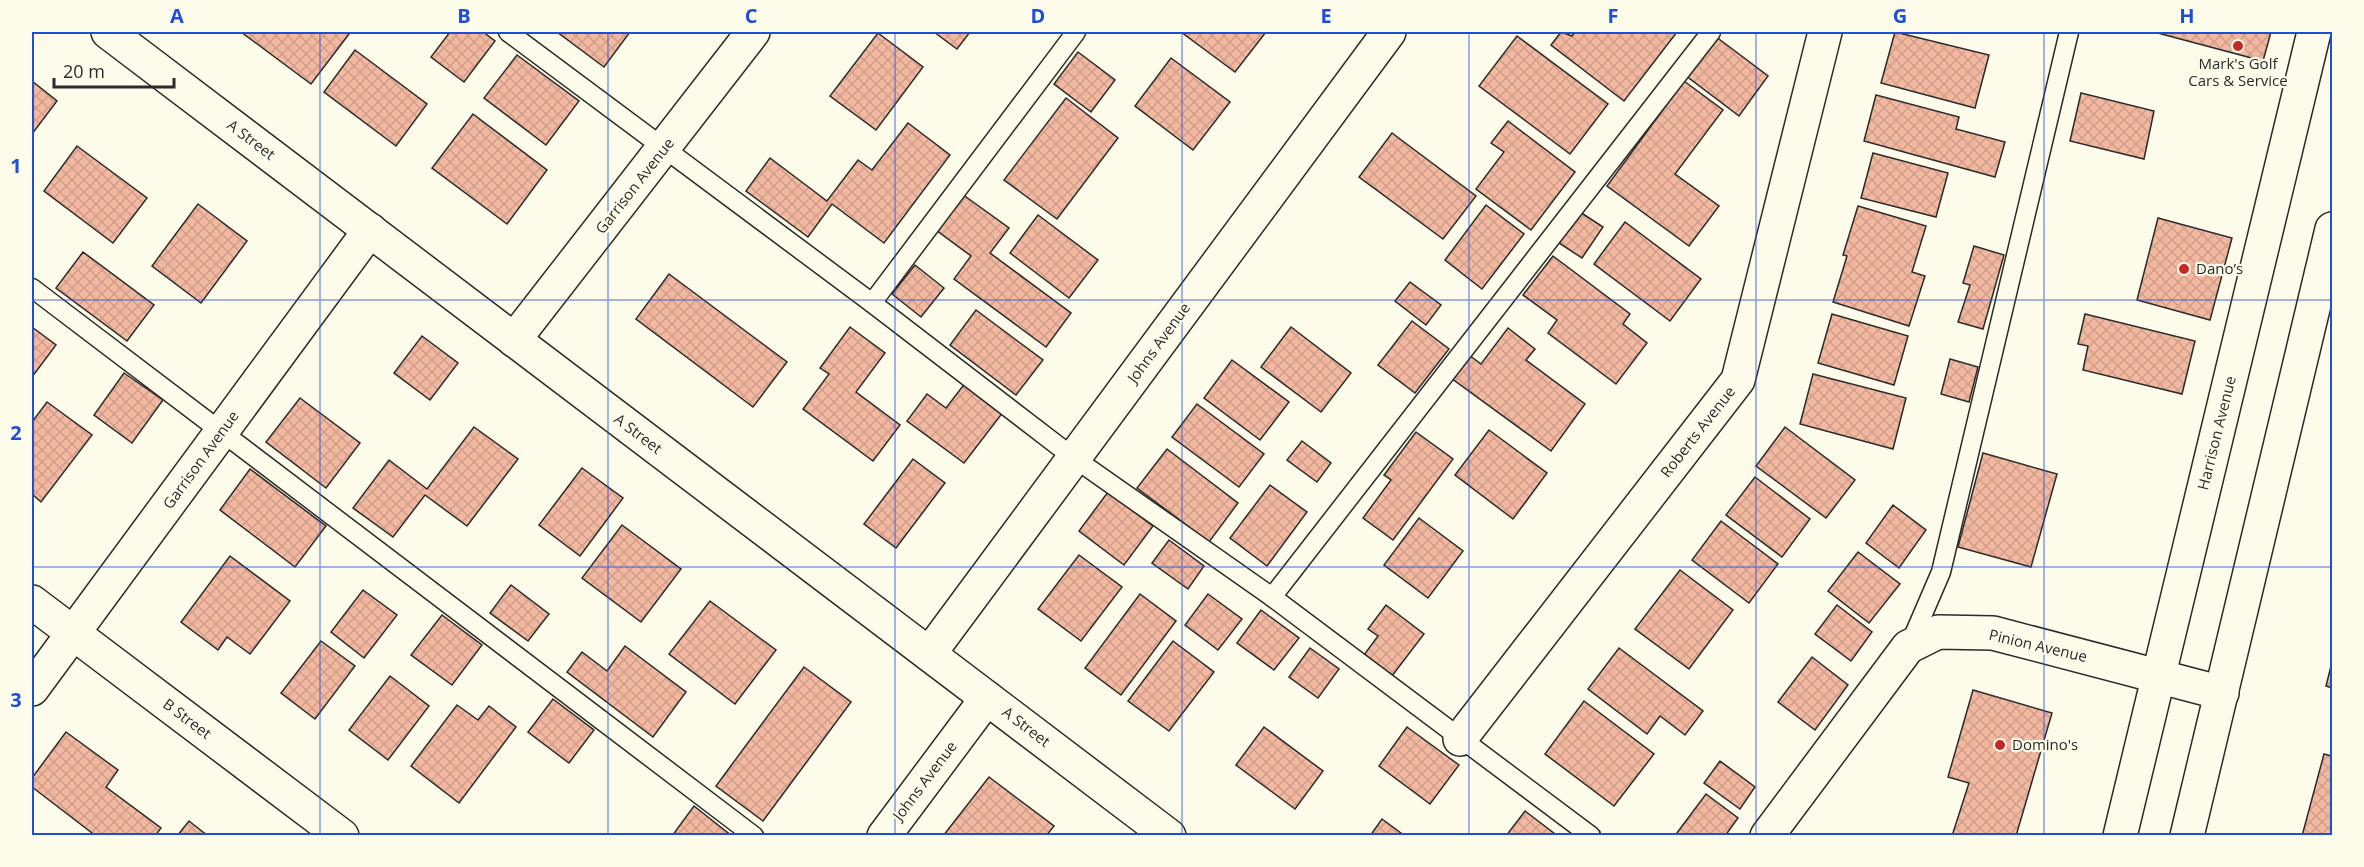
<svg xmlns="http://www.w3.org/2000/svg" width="2364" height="867" viewBox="0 0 2364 867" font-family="'Open Sans',sans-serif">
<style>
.building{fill:url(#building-cross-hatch);stroke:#2b2b2b;stroke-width:1.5}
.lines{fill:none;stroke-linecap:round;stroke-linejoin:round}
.service-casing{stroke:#2b2b2b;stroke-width:21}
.minor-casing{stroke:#2b2b2b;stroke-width:36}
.primary-casing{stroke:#2b2b2b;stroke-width:36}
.service{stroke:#fdfbea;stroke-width:18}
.minor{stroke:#fdfbea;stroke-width:33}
.primary{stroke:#fdfbea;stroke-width:33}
.grid{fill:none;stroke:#1d4ed8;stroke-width:1.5;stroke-opacity:0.55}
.poi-dot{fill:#c62828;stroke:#fdfbea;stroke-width:2}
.labels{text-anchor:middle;stroke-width:4.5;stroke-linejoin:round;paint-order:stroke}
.poi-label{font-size:15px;fill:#2b2b2b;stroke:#fdfbea;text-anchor:start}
.street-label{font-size:15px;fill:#2b2b2b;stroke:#fdfbea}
.neatline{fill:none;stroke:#1d4ed8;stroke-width:2}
.grid-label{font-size:20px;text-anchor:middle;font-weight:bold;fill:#1d4ed8}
</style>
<defs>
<pattern id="building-cross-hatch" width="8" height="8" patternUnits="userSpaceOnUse" patternTransform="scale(1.5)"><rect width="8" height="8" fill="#f2b8a0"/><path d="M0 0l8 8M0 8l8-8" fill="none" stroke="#d09e8a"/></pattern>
</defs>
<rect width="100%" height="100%" fill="#fdfbea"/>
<g class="building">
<polygon points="241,32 347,32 349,34 311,84"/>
<polygon points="450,32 483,32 495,41 464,82 431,57"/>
<polygon points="557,32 630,32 604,67"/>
<polygon points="934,32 970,32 957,49"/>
<polygon points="1181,32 1266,32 1235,72"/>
<polygon points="1561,32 1572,36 1575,32 1677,32 1624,101 1551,45"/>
<polygon points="1895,32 1989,55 1975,108 1881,83"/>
<polygon points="2154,32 2271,32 2263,61"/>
<polygon points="878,33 923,67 876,130 830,96"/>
<polygon points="1517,36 1608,104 1570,154 1479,86"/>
<polygon points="1715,36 1768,76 1739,116 1685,75"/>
<polygon points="355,50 427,104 396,146 324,92"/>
<polygon points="1078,52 1115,80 1091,112 1054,84"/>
<polygon points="517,55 579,101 546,145 484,98"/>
<polygon points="1171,58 1230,102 1193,150 1135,106"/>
<polygon points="32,81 57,101 32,134"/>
<polygon points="1684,81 1723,110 1675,174 1719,206 1689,246 1607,186"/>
<polygon points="2081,93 2154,111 2144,159 2070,141"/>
<polygon points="1876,95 1959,117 1956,129 2005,142 1995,177 1864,141"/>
<polygon points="1066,98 1118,138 1057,219 1004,180"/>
<polygon points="473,114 547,170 507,224 432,168"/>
<polygon points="1508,121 1575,172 1531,230 1476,189 1504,152 1491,143"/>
<polygon points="908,123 950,155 884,243 832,204 808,237 746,191 770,158 827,201 858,160 872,170"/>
<polygon points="1392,133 1476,196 1443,239 1359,177"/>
<polygon points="77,146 147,198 113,243 44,191"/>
<polygon points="1873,153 1948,173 1936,217 1861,198"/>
<polygon points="962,194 1009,228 990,253 1071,313 1046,347 954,279 971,256 936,230"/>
<polygon points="198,204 247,241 201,303 152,266"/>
<polygon points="1486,205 1524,234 1482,289 1445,260"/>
<polygon points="1858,206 1926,226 1912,272 1925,276 1909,326 1833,302 1847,256 1843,255"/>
<polygon points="1580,212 1603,227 1582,258 1559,243"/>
<polygon points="1038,215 1098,260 1069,298 1010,253"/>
<polygon points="2158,218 2232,238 2210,320 2137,300"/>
<polygon points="1625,222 1701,279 1670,321 1594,264"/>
<polygon points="1974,246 2004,255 1983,329 1958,322 1970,285 1963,283"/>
<polygon points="83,252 154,305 127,341 56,288"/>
<polygon points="1553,256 1630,314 1623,324 1647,343 1616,384 1548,333 1557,320 1523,295"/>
<polygon points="915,265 944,288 921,317 892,294"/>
<polygon points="669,274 787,362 753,407 636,319"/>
<polygon points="1410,282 1441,305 1426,325 1395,301"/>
<polygon points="976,310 1043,360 1016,395 950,345"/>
<polygon points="1832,314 1908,336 1894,385 1818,363"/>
<polygon points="2085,314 2195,341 2182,394 2083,370 2088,346 2078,344"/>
<polygon points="1412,321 1449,349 1415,393 1378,365"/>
<polygon points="32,327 56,345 32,377"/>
<polygon points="850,327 885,353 856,392 900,425 873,461 803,409 829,374 820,368"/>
<polygon points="1291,327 1351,373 1321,412 1261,367"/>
<polygon points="1508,328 1535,349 1526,360 1585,404 1551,451 1451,378 1469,355 1481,364"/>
<polygon points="422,336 458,363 430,400 394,373"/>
<polygon points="1950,359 1978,367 1969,402 1941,394"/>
<polygon points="1232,360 1289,402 1260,440 1204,398"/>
<polygon points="124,373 163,400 132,443 94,415"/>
<polygon points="1813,374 1906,398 1893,449 1800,424"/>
<polygon points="966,382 1004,411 964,463 907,421 927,394 946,408"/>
<polygon points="300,398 360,443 326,488 266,442"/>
<polygon points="47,402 92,435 41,502 32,494 32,422"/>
<polygon points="1197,404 1264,454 1239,487 1172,437"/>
<polygon points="474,427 518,459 467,526 425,495 393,537 353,508 389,460 427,489"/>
<polygon points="1785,427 1855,480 1826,518 1756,466"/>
<polygon points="1489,430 1547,473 1513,519 1455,475"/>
<polygon points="1416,432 1453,459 1393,540 1363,518 1391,480 1384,475"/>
<polygon points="1302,441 1331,463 1317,482 1287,460"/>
<polygon points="1167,449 1238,503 1209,542 1137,488"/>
<polygon points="1983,453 2057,474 2031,567 1958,547"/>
<polygon points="913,459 945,483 896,548 864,524"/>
<polygon points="582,468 623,498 580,556 539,525"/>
<polygon points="250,469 326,526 295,567 220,510"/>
<polygon points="1755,477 1810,519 1782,557 1726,515"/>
<polygon points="1270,485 1307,512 1267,566 1230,538"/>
<polygon points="1108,492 1153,526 1124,565 1079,531"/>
<polygon points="1893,505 1926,530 1899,568 1866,543"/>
<polygon points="1419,518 1463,551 1428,598 1384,565"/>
<polygon points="1721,521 1778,564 1749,603 1692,560"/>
<polygon points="622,525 681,569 641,622 582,578"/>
<polygon points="1169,540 1204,566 1188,589 1152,563"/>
<polygon points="1858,552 1900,584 1869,623 1828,591"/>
<polygon points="1079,555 1122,587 1081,641 1038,609"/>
<polygon points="230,556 290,601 250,654 227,637 218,650 181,622"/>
<polygon points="1680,570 1733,610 1689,669 1635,629"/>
<polygon points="511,585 549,614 528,641 490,613"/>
<polygon points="363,590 397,615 364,658 331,632"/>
<polygon points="1140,594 1176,621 1121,695 1085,668"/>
<polygon points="1208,594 1242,619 1218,650 1185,625"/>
<polygon points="710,601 776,650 735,704 669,654"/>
<polygon points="1386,605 1424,634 1392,676 1364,655 1378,636 1368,629"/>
<polygon points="1837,605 1872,632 1851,661 1815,634"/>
<polygon points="1261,610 1299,638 1274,670 1237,643"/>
<polygon points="442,615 482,645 452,685 411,655"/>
<polygon points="321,641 355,666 315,719 281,693"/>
<polygon points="1173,641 1214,672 1169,731 1128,701"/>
<polygon points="625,646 686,692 653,737 567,672 582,652 607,671"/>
<polygon points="1310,648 1339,669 1318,698 1289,677"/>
<polygon points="1619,648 1703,711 1685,735 1660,716 1647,734 1588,689"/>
<polygon points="1812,657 1848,685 1815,730 1778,702"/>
<polygon points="2332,662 2332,688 2326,686"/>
<polygon points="804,667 851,702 763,821 716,786"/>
<polygon points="390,676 429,706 388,760 349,730"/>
<polygon points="1973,690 2052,713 2016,836 1952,836 1969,783 1948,777"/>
<polygon points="553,699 594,730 569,763 528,732"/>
<polygon points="1584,701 1654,754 1614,806 1545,754"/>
<polygon points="457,705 478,720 489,706 516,727 459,803 411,766"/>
<polygon points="1264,727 1323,771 1295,809 1236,765"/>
<polygon points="1407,727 1459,765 1430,804 1379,766"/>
<polygon points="66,732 118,770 106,787 161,828 155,836 96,836 32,787 32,778"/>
<polygon points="2324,754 2332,756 2332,836 2302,836"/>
<polygon points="1720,761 1755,787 1740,809 1704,783"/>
<polygon points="989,777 1054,826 1046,836 943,836"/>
<polygon points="1706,794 1738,818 1725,836 1680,836 1677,833"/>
<polygon points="694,806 732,836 672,836"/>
<polygon points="1525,811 1555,834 1554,836 1506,836"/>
<polygon points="1382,819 1405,836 1370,836"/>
<polygon points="189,821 208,836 177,836"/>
</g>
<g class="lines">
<defs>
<g id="service">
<polyline points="508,32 872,303 1074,458 1272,597"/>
<polyline points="32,288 754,836"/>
<polyline points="872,303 1076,32"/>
<polyline points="1910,644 1941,572 2069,32"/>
<polyline points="1591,836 1272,597 1711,32"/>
</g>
<g id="minor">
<polyline points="108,32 1169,836"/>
<polyline points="514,340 753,32"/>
<polyline points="32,602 342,836"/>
<polyline points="929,654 1389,32"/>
<polyline points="32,689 370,230"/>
<polyline points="1460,739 1738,380 1825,32"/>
<polyline points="884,836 987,698"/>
<polyline points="1767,836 1908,647 1938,632 1993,633 2222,693"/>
</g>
<g id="primary">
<polyline points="2120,836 2314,32"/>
<polyline points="2187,836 2332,229"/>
</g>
</defs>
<use href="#service" class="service-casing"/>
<use href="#minor" class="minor-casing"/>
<use href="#primary" class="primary-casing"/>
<use href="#service" class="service"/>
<use href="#minor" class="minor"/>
<use href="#primary" class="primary"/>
</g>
<path class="grid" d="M320,32v804M608,32v804M895,32v804M1182,32v804M1469,32v804M1756,32v804M2044,32v804M32,300h2300M32,567h2300"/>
<g class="poi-dot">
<circle cx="2238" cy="46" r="6"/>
<circle cx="2184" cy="269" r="6"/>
<circle cx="2000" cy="745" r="6"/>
</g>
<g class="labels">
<g class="poi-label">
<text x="2238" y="69" text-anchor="middle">Mark's Golf<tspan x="2238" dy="17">Cars &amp; Service</tspan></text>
<text x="2196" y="274">Dano’s</text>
<text x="2012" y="750">Domino's</text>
</g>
<g class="street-label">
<text transform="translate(251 140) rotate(37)" y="5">A Street</text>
<text transform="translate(635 186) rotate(-52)" y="5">Garrison Avenue</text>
<text transform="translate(1159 343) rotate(-54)" y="5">Johns Avenue</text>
<text transform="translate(1698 432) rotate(-52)" y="5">Roberts Avenue</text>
<text transform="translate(2217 433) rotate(-76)" y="5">Harrison Avenue</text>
<text transform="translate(638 434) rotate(37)" y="5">A Street</text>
<text transform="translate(201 460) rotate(-54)" y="5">Garrison Avenue</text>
<text transform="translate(2038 646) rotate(13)" y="5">Pinion Avenue</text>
<text transform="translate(187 719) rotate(37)" y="5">B Street</text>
<text transform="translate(1026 727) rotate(37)" y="5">A Street</text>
<text transform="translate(925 781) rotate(-53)" y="5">Johns Avenue</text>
</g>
</g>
<rect width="2364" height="867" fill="none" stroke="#fdfbea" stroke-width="66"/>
<path d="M54 78v9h120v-9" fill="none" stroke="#2b2b2b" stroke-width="3"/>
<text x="63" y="78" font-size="18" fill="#2b2b2b" stroke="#fdfbea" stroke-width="4.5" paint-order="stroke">20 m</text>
<rect x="33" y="33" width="2298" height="801" class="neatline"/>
<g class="grid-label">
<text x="177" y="23">A</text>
<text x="464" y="23">B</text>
<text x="751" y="23">C</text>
<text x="1038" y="23">D</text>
<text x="1326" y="23">E</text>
<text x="1613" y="23">F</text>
<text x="1900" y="23">G</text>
<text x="2187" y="23">H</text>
<text x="16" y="173">1</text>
<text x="16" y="440">2</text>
<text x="16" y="707">3</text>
</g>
</svg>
